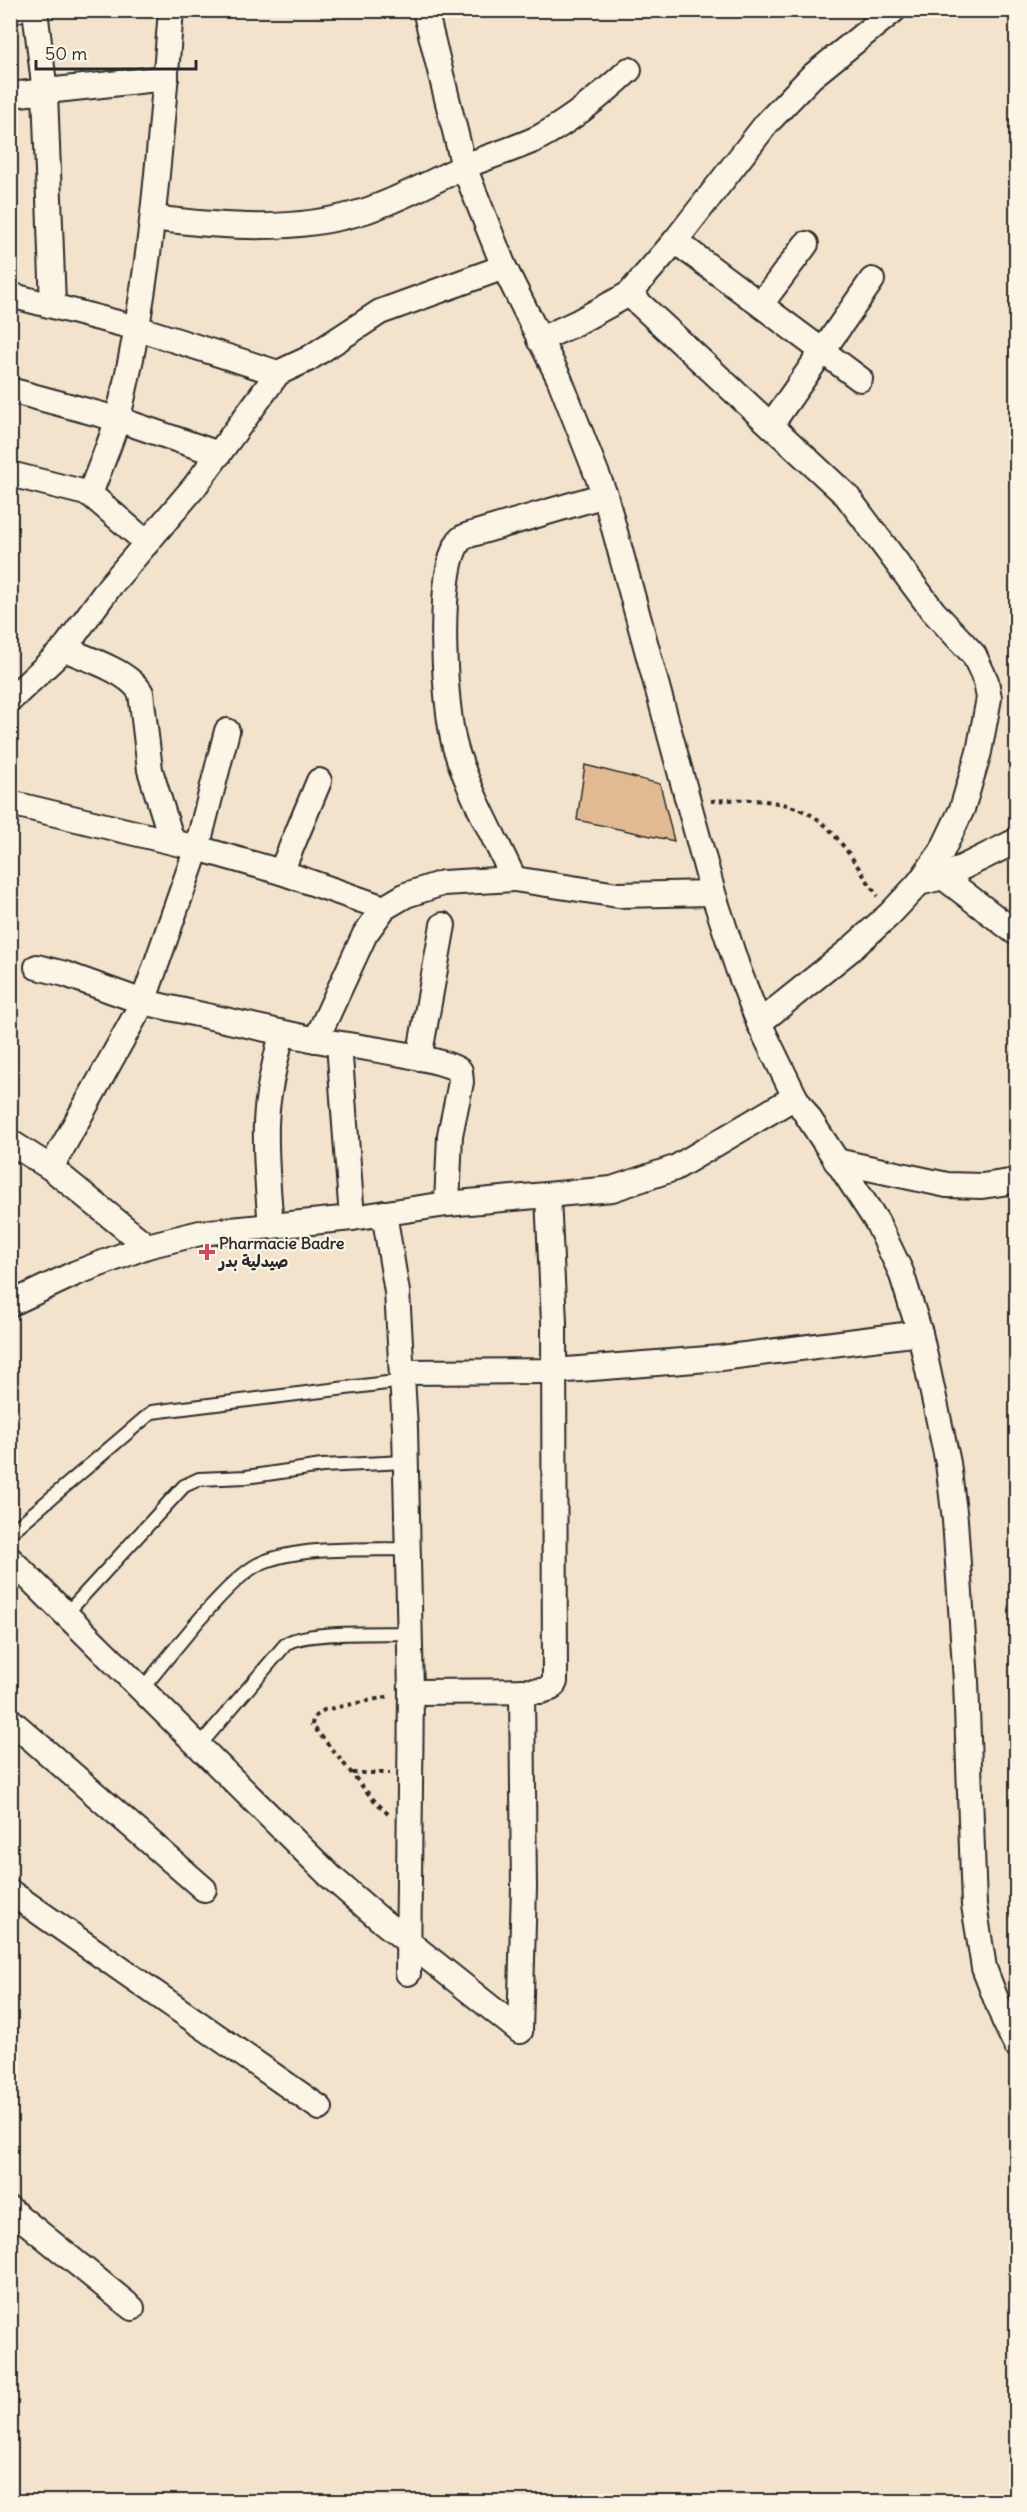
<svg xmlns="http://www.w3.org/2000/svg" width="1027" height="2512" viewBox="0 0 1027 2512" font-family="Delius,'Playpen Sans Arabic',sans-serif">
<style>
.building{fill:#e1ba92;stroke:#2b2b2b;stroke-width:1.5}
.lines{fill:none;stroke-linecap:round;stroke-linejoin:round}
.service-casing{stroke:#2b2b2b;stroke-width:16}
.minor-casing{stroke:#2b2b2b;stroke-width:28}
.path{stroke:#2b2b2b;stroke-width:4;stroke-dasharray:4.5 4.5;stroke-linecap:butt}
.service{stroke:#fcf5e5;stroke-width:12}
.minor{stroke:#fcf5e5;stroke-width:24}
.poi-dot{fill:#d1495b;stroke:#fcf5e5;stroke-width:2}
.labels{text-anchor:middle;stroke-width:4.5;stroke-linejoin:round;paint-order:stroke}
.poi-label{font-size:16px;font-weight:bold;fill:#2b2b2b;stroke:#fcf5e5;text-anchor:start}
</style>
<rect width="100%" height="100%" fill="#f4e3cc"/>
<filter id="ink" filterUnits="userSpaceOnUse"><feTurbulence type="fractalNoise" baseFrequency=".0167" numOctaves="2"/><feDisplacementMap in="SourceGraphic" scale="12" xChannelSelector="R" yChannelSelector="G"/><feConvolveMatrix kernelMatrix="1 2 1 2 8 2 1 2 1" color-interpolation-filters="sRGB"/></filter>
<g filter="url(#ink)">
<polygon class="building" points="585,765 660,784 674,841 577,820"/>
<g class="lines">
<defs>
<g id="service">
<polyline points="10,1533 152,1412 403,1381"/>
<polyline points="66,1614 184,1486 199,1479 246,1477 322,1466 405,1462"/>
<path d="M142,1689c26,-30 86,-112 119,-126 38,-17 104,-13 146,-14"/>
<path d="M200,1745l85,-100c14,-15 100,-11 124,-12"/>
</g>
<g id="minor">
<polyline points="35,10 45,92 53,305"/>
<polyline points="10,11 16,10"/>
<polyline points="10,95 166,78"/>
<path d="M153,218c72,9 142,15 212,-7 36,-12 67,-30 101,-45 23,-10 49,-17 72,-28 34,-18 63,-42 91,-68"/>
<polyline points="675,241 860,379"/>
<polyline points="629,294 675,241 767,123 811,77 894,10"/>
<polyline points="10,295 137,328 278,373"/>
<polyline points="761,304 806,244"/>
<polyline points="539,340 576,323 629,294 847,496 933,611 974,655 986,681 989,698 979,752 962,809 942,851 919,883 890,914 850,950 759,1023"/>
<polyline points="10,390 117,419 219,454"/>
<polyline points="771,425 872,280"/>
<path d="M10,474l80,20c9,-25 21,-51 28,-77 33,-133 42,-270 53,-407"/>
<polyline points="90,494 147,543"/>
<path d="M605,495l-136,40c-5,2 -9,3 -11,8 -22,32 -14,169 -2,207 14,44 38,86 58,129l104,16 95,-2"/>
<path d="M64,649c22,9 66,23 77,44l9,77 22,71"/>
<polyline points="10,700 64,649 110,586 195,486 278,373 308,359 380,312 504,267"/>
<polyline points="10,803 197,848 281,872 384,908"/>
<polyline points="281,872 319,781"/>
<polyline points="943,877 1016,933"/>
<polyline points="919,883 943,877 1016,841"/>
<polyline points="37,967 65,974 143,1002 316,1040 365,934 384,908 406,895 443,883 514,879"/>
<path d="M316,1040c29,5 126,17 144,31l1,11 -11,53 -3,69"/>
<polyline points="339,1044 352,1218"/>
<polyline points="419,1058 443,925"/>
<polyline points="795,1097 877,1222 901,1272 920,1333 948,1463 955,1520 966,1681 974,1905 984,1968 1004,2020 1016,2045"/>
<polyline points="10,1142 51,1168 147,1246"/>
<polyline points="836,1161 947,1185 982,1186 1016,1181"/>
<polyline points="51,1168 143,1002 197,848 227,731"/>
<polyline points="384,1213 397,1292 405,1428 411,1692 408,1973"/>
<path d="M271,1226c-3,-34 -6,-68 -5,-102 1,-31 9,-61 16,-91"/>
<polyline points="10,1304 76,1273 121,1256 147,1246 200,1233 352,1218 447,1204 612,1189 675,1168 795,1097 759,1023 738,969 713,893 605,495 559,378 504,267 464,167 425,10"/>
<polyline points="402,1372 554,1371 721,1358 920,1333"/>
<polyline points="10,1559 331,1877 382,1921 520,2031"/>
<polyline points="411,1692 541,1691 551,1688 555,1682 554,1322 548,1197"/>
<polyline points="10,1720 204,1889"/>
<polyline points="10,1892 320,2108"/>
<polyline points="520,2031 524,1887 522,1691"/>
<polyline points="10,2209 132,2308"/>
</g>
</defs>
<use href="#service" class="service-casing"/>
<use href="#minor" class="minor-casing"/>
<g class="path">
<path d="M711,801c40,-3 88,-3 118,28 18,19 33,45 49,67"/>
<polyline points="352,1773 390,1773"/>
<polyline points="388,1814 372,1798 312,1725 313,1718 324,1710 391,1696"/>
</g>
<use href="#service" class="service"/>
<use href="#minor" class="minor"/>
</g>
</g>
<path class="poi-dot" d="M204 1243h6v6h6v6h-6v6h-6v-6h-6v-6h6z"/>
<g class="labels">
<g class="poi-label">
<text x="219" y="1249">Pharmacie Badre<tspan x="219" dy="18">صيدلية بدر</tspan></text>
</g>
</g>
<rect width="1027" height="2512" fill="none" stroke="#fcf5e5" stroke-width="36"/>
<rect x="18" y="18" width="991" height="2476" fill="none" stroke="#2b2b2b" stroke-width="2" filter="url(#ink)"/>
<path d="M36 60v9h160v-9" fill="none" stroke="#2b2b2b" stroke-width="3"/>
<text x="45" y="60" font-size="18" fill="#2b2b2b" stroke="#fcf5e5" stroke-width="4.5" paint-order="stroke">50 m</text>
</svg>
